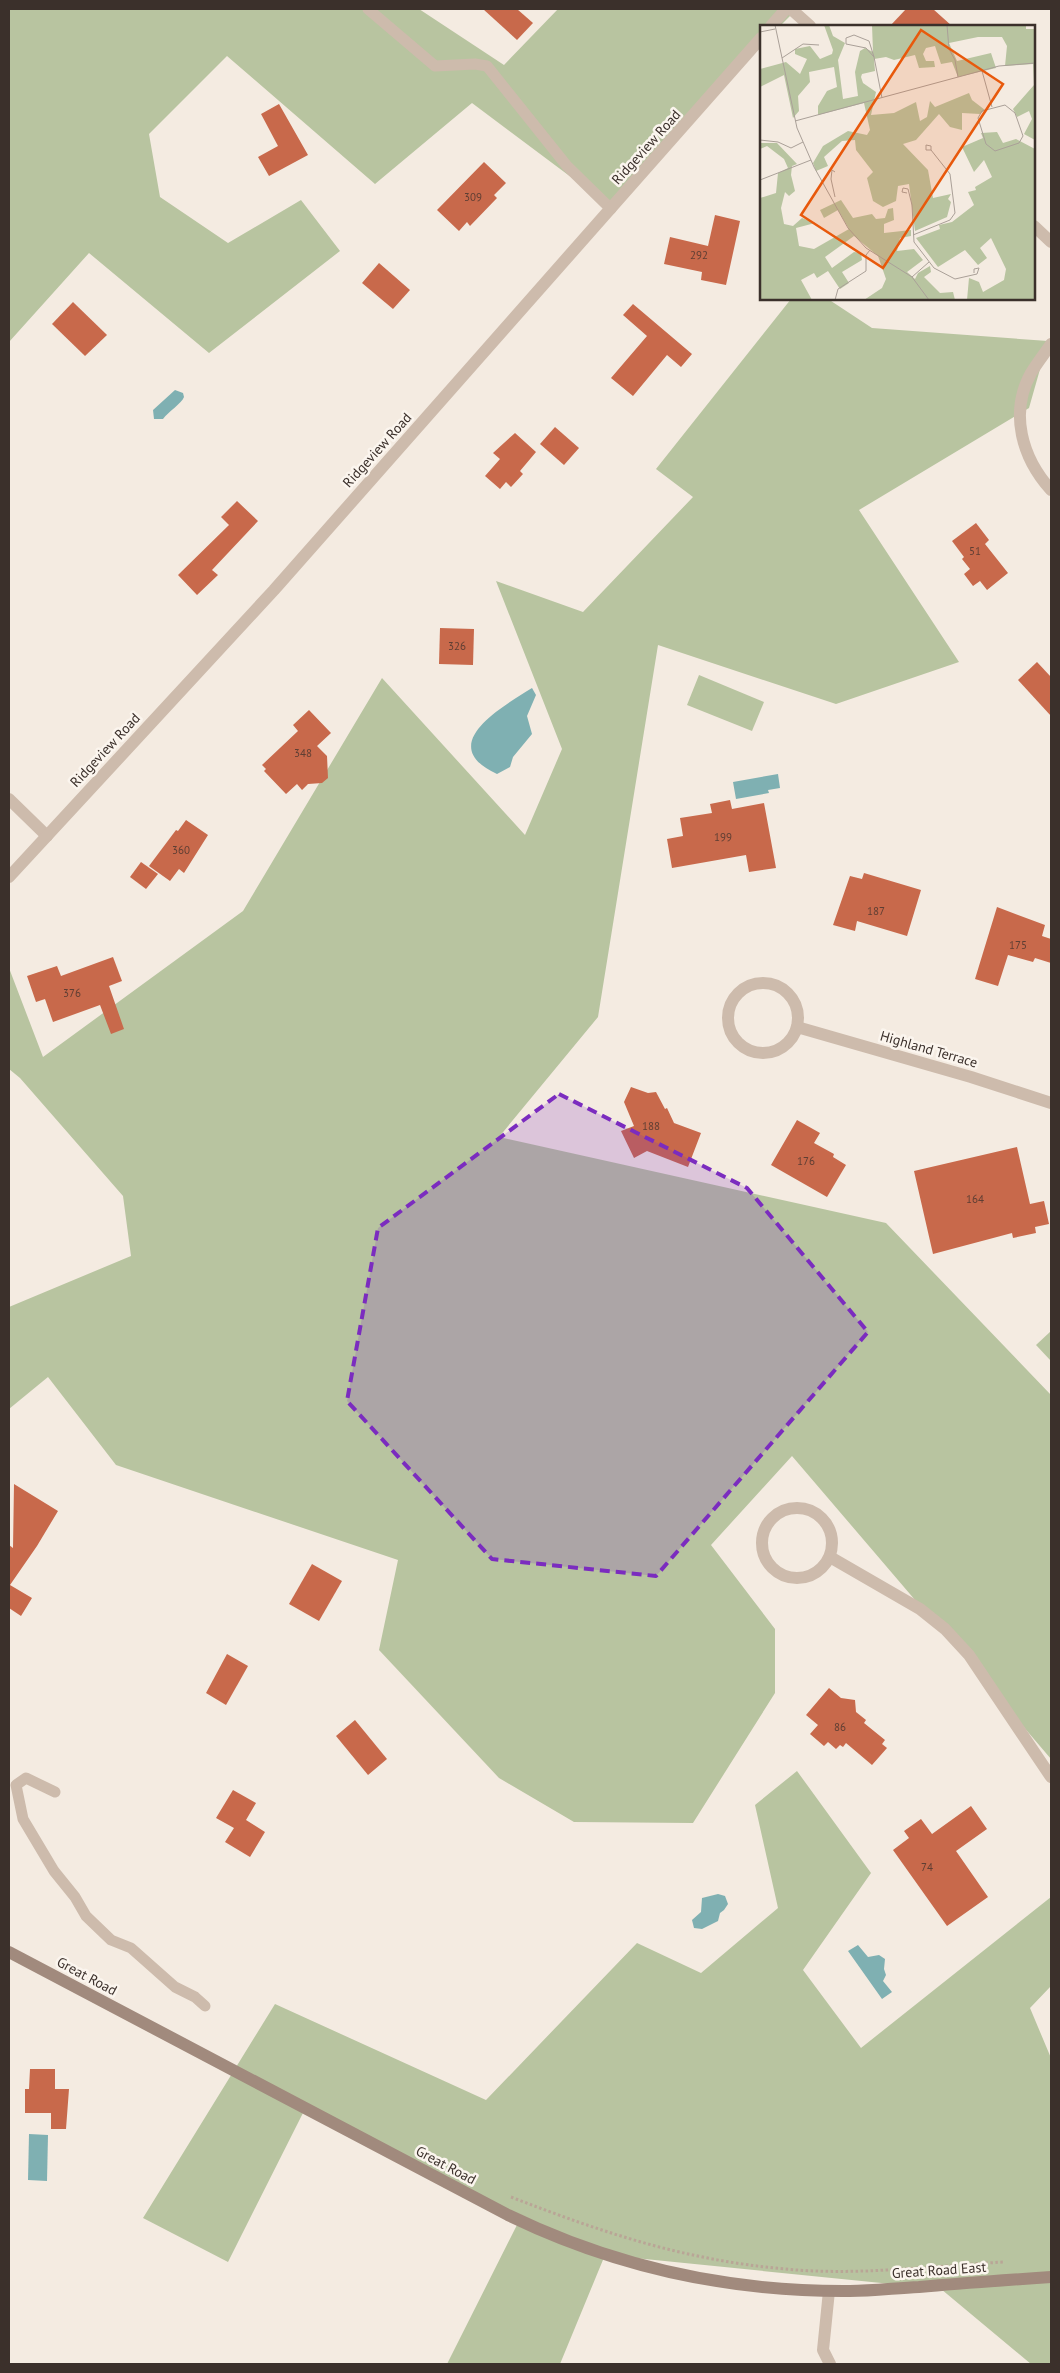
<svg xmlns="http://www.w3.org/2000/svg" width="1060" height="2373" viewBox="0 0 1060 2373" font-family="'PT Sans',sans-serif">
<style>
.green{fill:#b8c4a0}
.water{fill:#7fb0b2}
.building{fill:#c8694b}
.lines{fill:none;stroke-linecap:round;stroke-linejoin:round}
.path{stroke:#b9a596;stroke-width:3;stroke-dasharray:2.5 2.5;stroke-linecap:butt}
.lane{stroke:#cdbbac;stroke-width:11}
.street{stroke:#cdbbac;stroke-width:12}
.secondary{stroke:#a18a7d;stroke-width:12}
.marked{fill:#7b2cbf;fill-opacity:0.2;stroke:#7b2cbf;stroke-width:4;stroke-dasharray:10 6;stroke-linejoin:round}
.labels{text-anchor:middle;stroke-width:5;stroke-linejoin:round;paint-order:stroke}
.number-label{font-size:11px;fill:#5e3e33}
.street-label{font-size:14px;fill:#3b302b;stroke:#fbf5ee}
.inset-road{fill:none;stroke:#aaa098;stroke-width:1}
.view{fill:#e8590c;fill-opacity:0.15;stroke:#e8590c;stroke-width:2.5}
.inset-edge{fill:none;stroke:#3b302b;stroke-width:2.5}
</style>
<rect width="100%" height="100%" fill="#f4ebe1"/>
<g class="green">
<polygon points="9,9 419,9 504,65 558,9 797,9 780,26 761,26 761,46 607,204 472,103 375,184 227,56 149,134 160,197 228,243 301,200 340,251 209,353 89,253 9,342"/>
<polygon points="791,299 828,299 872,328 1048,341 1029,408 859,510 959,662 836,704 658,645 598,1017 499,1137 886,1223 1051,1395 1051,1759 792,1456 711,1545 775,1629 775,1693 693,1823 574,1822 499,1778 379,1650 398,1560 116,1465 48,1377 9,1409 9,1307 131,1256 123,1196 20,1078 9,1069 9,968 43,1057 243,911 382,678 525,835 562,749 496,581 583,612 693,497 656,469"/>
<polygon points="699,675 764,702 752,731 687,705"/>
<polygon points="1051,1331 1051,1361 1036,1345"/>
<polygon points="797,1771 871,1873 803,1970 861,2048 1051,1897 1051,1986 1030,2008 1051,2058 1051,2364 1031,2364 941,2289 605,2255 560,2364 447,2364 520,2219 306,2107 228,2262 143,2218 275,2004 486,2100 637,1943 701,1973 778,1908 755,1805"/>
</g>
<g class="water">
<path d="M175,390l8,3 1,4c-2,6 -16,15 -21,22h-9l-1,-9z"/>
<path d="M532,688l4,7 -9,21 5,18 -19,23 -3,10 -13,7c-63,-29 5,-67 35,-86z"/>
<polygon points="778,774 780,788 768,790 769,793 736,799 733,782"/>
<polygon points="718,1894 725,1896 728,1904 724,1910 720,1913 718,1921 702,1929 694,1928 692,1920 701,1912 702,1898"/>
<polygon points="858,1945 868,1957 879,1955 885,1959 884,1969 886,1975 883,1981 892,1992 882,1999 848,1951"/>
<polygon points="29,2134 48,2135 47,2181 28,2180"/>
</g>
<g class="building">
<polygon points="483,9 517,9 533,23 517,40"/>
<polygon points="906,9 933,9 952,26 890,26"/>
<polygon points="279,104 308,155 269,176 258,157 278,146 261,114"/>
<polygon points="484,162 506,183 494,195 497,198 470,226 467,222 459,231 437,210"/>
<polygon points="715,215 740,221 726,285 701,280 702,272 664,264 670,237 708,246"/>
<polygon points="379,263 410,290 393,309 362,283"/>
<polygon points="73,302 107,335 85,356 52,324"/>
<polygon points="633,304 692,354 681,367 667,355 633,396 611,378 647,336 623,315"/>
<polygon points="555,427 579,448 564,465 540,444"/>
<polygon points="515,433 536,452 520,471 523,474 511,487 506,482 500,489 485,476 500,459 493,453"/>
<polygon points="237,501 258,521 212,570 218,575 197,595 178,575 229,525 221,517"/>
<polygon points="976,523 989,540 985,544 1008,573 987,590 980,581 973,586 964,574 970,569 962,559 964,557 952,541"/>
<polygon points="440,628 474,629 473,665 439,664"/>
<polygon points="1037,662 1051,677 1051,716 1018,680"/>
<polygon points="309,710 331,733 317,746 327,756 328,778 322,783 308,784 302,790 297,784 286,794 264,771 266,769 262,765 298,731 293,725"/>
<polygon points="730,800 732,809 764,803 776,868 749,872 746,855 672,868 667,839 683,836 680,818 712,813 710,804"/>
<polygon points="186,820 208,835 184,873 179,869 170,881 149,866 176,830 178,831"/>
<polygon points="141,862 158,874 146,889 130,877"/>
<polygon points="864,873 921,890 907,936 857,921 855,931 833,925 850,876 862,879"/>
<polygon points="997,907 1045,925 1042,936 1051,939 1051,963 1035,958 1033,962 1008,955 998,986 975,979"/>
<polygon points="113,957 122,981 109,986 124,1029 111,1034 100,1005 53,1022 45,999 36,1002 27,976 57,966 61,976"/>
<polygon points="631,1087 648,1093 656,1092 665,1109 667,1108 674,1123 701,1133 688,1167 647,1151 634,1158 621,1131 634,1126 624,1102"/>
<polygon points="797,1120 820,1133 814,1143 834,1154 833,1157 846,1165 827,1197 771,1165"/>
<polygon points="1017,1147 1030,1204 1044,1201 1049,1224 1035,1227 1036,1233 1013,1238 1012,1233 933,1254 914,1171"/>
<polygon points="14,1484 58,1511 37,1546 10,1585 32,1598 21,1616 9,1608 9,1545 13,1548"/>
<polygon points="312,1564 342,1581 319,1621 289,1604"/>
<polygon points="227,1654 248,1666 226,1705 206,1693"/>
<polygon points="829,1688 841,1698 855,1700 856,1712 866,1720 864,1723 885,1740 882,1744 887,1748 872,1765 846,1743 843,1747 840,1745 836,1749 828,1742 824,1746 810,1734 818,1725 806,1715"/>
<polygon points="355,1720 387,1759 368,1775 336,1736"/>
<polygon points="233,1790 256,1803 246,1820 265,1832 250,1857 225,1842 234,1828 216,1818"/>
<polygon points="971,1806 987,1829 956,1851 988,1897 947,1926 893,1850 909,1838 904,1831 921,1819 932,1834"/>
<polygon points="30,2069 55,2069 55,2089 69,2089 66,2129 51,2129 51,2113 25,2113 25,2089 29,2089"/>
</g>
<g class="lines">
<path class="path" d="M511,2197c93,36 173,63 274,72 72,7 147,-3 219,-7"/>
<g class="lane">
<polyline points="368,9 435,66 475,64 487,66 567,166 611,209"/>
<polyline points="55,1792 26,1778 16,1785 23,1819 54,1871 75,1897 86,1916 111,1940 131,1948 175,1987 195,1997 205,2006"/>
</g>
<g class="street">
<polyline points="791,9 810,26"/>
<polyline points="771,26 786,9"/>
<polyline points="1034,226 1051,242"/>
<path d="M1051,344c-6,9 -14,19 -20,29 -22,40 -9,85 20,117"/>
<polyline points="9,799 47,836"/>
<polyline points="9,877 274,590 761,38"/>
<circle cx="763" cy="1018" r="35"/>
<polyline points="797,1027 971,1077 1051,1103"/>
<circle cx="797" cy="1543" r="35"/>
<polyline points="830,1557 920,1609 945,1629 969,1655 1051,1777"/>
<polyline points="829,2291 823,2350 830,2364"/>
</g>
<path class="secondary" d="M9,1952l499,263c107,52 224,77 342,76 23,0 46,-3 69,-4 44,-4 88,-7 132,-10"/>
</g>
<path class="marked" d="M559,1094l188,94 121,144 -212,244 -164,-17 -145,-158 31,-173z"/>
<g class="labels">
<g class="number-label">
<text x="473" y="201">309</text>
<text x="699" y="259">292</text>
<text x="975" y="555">51</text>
<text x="457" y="650">326</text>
<text x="303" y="757">348</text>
<text x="723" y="841">199</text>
<text x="181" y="854">360</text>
<text x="876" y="915">187</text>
<text x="1018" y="949">175</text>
<text x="72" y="997">376</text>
<text x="651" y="1130">188</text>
<text x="806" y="1165">176</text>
<text x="975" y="1203">164</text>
<text x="840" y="1731">86</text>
<text x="927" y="1871">74</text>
</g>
<g class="street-label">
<text transform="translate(646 147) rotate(-48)" y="5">Ridgeview Road</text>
<text transform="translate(377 450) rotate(-48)" y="5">Ridgeview Road</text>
<text transform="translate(105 750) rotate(-47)" y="5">Ridgeview Road</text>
<text transform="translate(929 1049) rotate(16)" y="5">Highland Terrace</text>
<text transform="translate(87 1976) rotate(28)" y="5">Great Road</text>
<text transform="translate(446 2165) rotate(28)" y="5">Great Road</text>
<text transform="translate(939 2270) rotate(-4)" y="5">Great Road East</text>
</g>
</g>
<g transform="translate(760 25)">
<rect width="275" height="275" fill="#f4ebe1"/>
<path d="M64,0h5l4,11 12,7 -7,17 5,39 15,-3 -3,-24 5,-21 5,-3 8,4 -1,-27h154v4h9v111l-11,-6 8,-15 -3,-8 -12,6 -4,-8 21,-24 -1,-21 -28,2 2,-20 -5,-9h-24l-29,6 8,18 34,-8 5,15 -38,9 -6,-15 -11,2 -6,-18 -9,2 -3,6 3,7h8l1,6 -16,1 -4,-13 -21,5 -8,-3 -12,2 1,12 -13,3 -1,3 2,6 13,9 -5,23 23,-2 22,-11 4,19 7,-4 3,-16 5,6 34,-14 3,7 13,10 -5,4 -18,-1v17l-12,-3 -11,-13 -23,26 -13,4 25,26 5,28 18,-4 -3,5 3,3 -4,15 -32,14 -6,-47 -11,2 -2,15 -13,6 -10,-6 -6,-23 6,-6 -17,-22 -1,-10 -13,1 -18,16 4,9 -12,5 -3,-8 10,-17 25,-15 19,4 3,-5 -6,-27 -46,12v-9l9,-15 10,-4 -3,-20 -25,5 1,10 -12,14 1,15 -6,7 -9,-43 -24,12v-18l26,-7 14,12 7,-15 -12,-5v-5l15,-3 10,13 12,-5 1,-4zM237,107l6,11 13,-4 19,10v151h-68l2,-22 10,4 4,10 21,-12 2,-11 -15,-31 -11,10 7,10 -9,7 -13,-15 -27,17 -22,-29 24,-9 -1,-4 13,-3 22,-17 -6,-13 8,-2 -1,-3 17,-10 -8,-17 -10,12 -12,-25 21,-9 -2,-5zM0,118h17l20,21 -5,2 -1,9 4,16 -6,5 -4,-4 -4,16 3,16 9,2 9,-8 13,5 -19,5 3,18 15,3 35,-20 -11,-19 -14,8 -4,-8 21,-10 12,18 19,-4 4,5 9,-1 3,-9 5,-1 1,12 -10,4v9l27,-3v6l-11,2 -3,13 17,-2 9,11 -16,12 8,7 3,-6 12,-7 1,6 -7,5 16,16 13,-1 2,8h-91l18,-12 4,-9 -8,-23 -24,-20 -29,21 7,11 22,-16 7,1 1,7 -20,12 7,11 -9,6 -12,-18 -11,7 -3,-5 -13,7 11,20h-52v-102l16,-5 2,-20 10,-5 -4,-9 -17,-13 -7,3z" fill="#b8c4a0"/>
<path class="inset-road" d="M15,0l22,103 17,39 34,61 18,20 46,29 17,23M187,0l2,24 6,11 3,17M0,7l15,-3M94,10l15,6 5,16 -8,-9 -20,-4v-6zM114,32l8,41M22,33l21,-14 16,1M222,46l10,36M245,80l10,8 8,23 -4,7 -24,8 -9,-7 -8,-26 4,-7zM35,96l204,-55 36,-3M0,115l18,2 13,6 12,-6M75,147l-3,-2 -1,9 4,18M0,155l51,-20M147,168l-5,-1 1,-4 5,1 4,16 2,37 20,26 21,11 22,-5 2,-6 -5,1v4M153,210l37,-15 5,-7 -5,-39 -19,-24v-4l-5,-1v5h5M152,252l17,-15M75,275l3,-11 28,-18v-16l4,-5"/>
<path class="view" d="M161,5l82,54 -120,184 -82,-53z"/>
<rect width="275" height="275" class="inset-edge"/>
</g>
<rect width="1060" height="2373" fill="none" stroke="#3b302b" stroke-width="20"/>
</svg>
